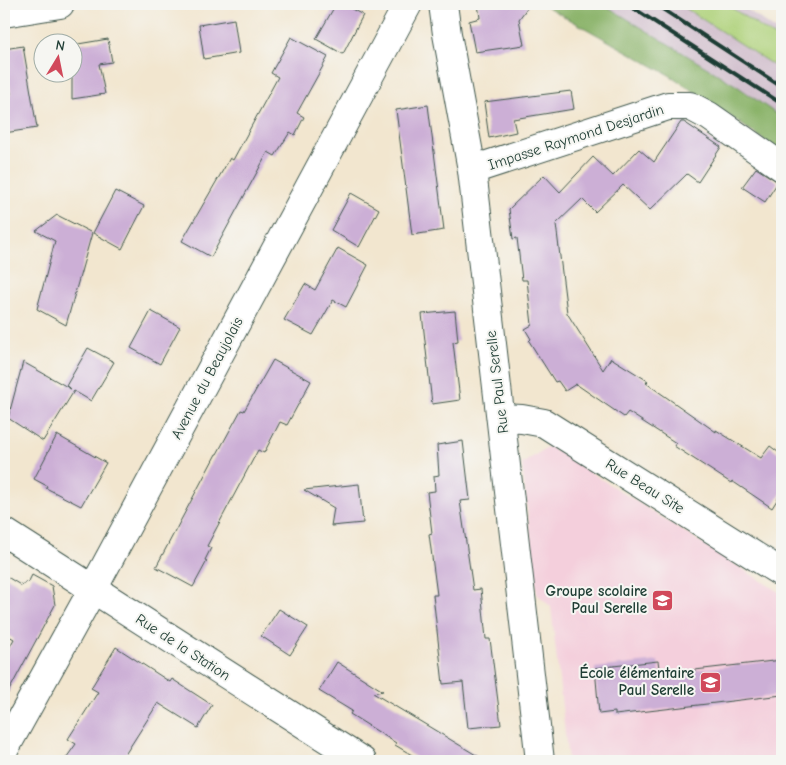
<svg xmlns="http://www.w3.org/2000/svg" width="786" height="765" viewBox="0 0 786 765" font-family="'Comic Neue',sans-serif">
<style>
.built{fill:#f4cfdc}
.industrial{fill:#d0bdcc}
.green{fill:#aed179;stroke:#668756}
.forest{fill:#8ab369;stroke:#54784e}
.building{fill:#ccafd6}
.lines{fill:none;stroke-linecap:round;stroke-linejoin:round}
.street-casing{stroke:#3f564b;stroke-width:30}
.street{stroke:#fff;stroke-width:28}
.rail{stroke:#1f3d34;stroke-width:4}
.labels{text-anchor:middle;stroke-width:4;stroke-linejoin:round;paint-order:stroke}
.street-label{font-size:15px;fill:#1f3d34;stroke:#f6f6f2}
.poi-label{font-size:15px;font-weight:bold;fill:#1f3d34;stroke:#f6f6f2;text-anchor:end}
</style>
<rect width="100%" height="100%" fill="#f6f6f2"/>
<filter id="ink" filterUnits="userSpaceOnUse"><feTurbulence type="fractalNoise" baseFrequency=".02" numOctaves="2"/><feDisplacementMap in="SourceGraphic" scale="10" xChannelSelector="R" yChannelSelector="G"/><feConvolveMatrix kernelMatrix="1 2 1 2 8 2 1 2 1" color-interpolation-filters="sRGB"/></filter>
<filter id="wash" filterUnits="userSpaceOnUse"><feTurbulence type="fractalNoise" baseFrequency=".0096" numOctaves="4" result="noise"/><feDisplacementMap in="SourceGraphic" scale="20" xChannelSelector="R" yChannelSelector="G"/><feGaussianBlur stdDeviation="1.12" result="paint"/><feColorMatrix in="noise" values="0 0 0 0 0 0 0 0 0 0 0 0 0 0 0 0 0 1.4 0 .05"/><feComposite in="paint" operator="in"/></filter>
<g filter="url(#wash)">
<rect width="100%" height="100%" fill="#f2e6cf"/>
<polygon class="built" points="549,446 782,594 782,761 568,761 551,607 537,594 522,464"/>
<polygon class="industrial" points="542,4 740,4 782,35 782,144 751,120"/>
<polygon class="green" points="679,4 726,4 782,42 782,71"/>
<polygon class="forest" points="542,4 603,4 737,86 782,118 782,152 671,76"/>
<g id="blocks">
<g class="building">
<polygon points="336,4 342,4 363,15 343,54 316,39"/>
<polygon points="478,4 530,4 519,19 524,45 475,52 469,21 480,18"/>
<polygon points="234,19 239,53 204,59 199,25"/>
<polygon points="291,37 328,57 297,113 304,117 295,135 290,132 275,156 268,152 211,257 182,241 230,158 233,160 278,77 271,73"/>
<polygon points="108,39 112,62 99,64 105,94 72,99 72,45"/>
<polygon points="23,46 37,128 4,133 4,95 11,94 4,49"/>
<polygon points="571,91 574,109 513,119 516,132 489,138 484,102"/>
<polygon points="428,105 444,230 412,235 396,110"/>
<polygon points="681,122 684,122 721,147 698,182 687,174 650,210 623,185 595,212 582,199 556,224 567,313 603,370 611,358 648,381 646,383 716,432 716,430 761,458 770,446 782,455 782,492 772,508 732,481 731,483 674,446 676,443 628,412 624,417 576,384 565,391 558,381 555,382 529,341 531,339 525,329 532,325 527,280 522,280 517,238 513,239 509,209 544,175 560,192 593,157 613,176 639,149 654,162"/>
<polygon points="756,168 778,182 765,202 742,187"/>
<polygon points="115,191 144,206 122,249 93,233"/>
<polygon points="351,193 379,209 359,247 331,230"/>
<polygon points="57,215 92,233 66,325 37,309 55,241 36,231"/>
<polygon points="338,248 368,265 346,307 333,300 313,335 284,320 305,284 315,290"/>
<polygon points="151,311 180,327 160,364 131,348"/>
<polygon points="455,311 458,341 453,342 460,400 432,404 422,314"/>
<polygon points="88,348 114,362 91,401 74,391 43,441 8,418 23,362 71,389 66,386"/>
<polygon points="273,360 311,381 287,425 280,422 264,453 258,450 207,546 211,548 205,560 207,561 193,587 156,567 216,454 217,454 241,410 244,411"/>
<polygon points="57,435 106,463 81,506 46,488 47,486 34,479"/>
<polygon points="463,441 470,500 460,501 473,590 481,589 486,639 490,639 501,725 468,728 463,682 443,684 433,595 437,595 429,534 432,533 427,492 435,491 434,476 439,475 437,445"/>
<polygon points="359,484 363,523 331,526 334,508 304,490"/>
<polygon points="4,575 22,586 25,582 28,583 32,575 52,586 55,605 4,700 4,657 14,639 4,633"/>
<polygon points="279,609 308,627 290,655 261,636"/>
<polygon points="116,647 170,682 172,679 212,705 198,728 158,703 121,761 64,761 76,744 68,739 98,692 91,688"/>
<polygon points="782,660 782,695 615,715 615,712 599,714 595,668 658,661 660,674"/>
<polygon points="337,662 383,691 373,693 486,761 422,761 395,745 396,743 350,714 352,711 319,691"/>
</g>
</g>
</g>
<g filter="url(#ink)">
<use href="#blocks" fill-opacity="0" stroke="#3f564b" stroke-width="1"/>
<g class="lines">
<defs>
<g id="street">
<polyline points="443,4 447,34 472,170 540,761"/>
<polyline points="4,13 60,4"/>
<polyline points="472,170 668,106 690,106 709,116 782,167"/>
<polyline points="501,418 522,419 544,423 782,573"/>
<polyline points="4,532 362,761"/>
<polyline points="4,750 93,589 408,4"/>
</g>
</defs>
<use href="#street" class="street-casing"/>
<use href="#street" class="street"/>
<g class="rail">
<polyline points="627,4 782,104"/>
<polyline points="655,4 782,87"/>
</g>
</g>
</g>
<defs>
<symbol id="school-square" viewBox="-11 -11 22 22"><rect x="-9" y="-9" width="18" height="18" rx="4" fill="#d1495b" stroke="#f6f6f2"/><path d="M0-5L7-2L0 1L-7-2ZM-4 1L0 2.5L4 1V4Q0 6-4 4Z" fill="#fff"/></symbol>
</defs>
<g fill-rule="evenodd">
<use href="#school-square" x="650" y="588" width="25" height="25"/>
<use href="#school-square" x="698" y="670" width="25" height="25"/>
</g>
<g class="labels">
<g class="street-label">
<text transform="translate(576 137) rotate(-18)" y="5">Impasse Raymond Desjardin</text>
<text transform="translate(207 378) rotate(-62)" y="5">Avenue du Beaujolais</text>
<text transform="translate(497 382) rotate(-97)" y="5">Rue Paul Serelle</text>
<text transform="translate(645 486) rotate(32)" y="5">Rue Beau Site</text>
<text transform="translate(183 647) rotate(33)" y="5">Rue de la Station</text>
</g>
<g class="poi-label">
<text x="647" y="596">Groupe scolaire<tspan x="647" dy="17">Paul Serelle</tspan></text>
<text x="694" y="678">École élémentaire<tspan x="694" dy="17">Paul Serelle</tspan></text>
</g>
</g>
<rect width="786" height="765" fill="none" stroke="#f6f6f2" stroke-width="20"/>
<g transform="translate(58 58) rotate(10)"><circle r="24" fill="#f6f6f2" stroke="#a0aca6"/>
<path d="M0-4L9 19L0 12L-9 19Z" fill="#d1495b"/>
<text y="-8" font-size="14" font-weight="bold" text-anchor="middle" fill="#1f3d34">N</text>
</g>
</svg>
